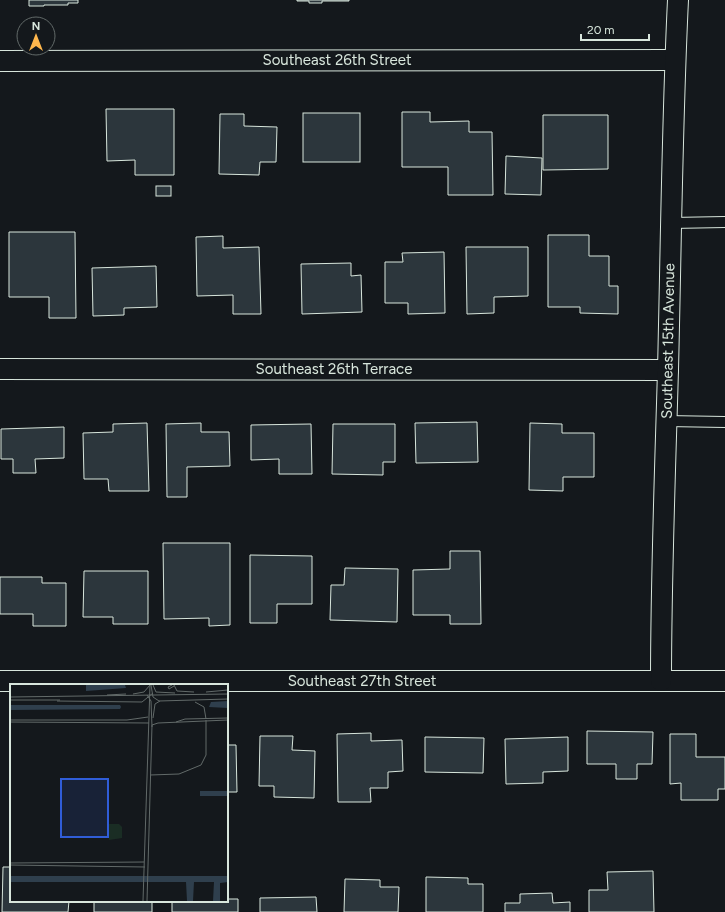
<svg xmlns="http://www.w3.org/2000/svg" width="725" height="912" viewBox="0 0 725 912" font-family="Figtree,sans-serif">
<style>
.building{fill:#2c363c;stroke:#d8e6dc}
.lines{fill:none;stroke-linecap:round;stroke-linejoin:round}
.service-casing{stroke:#d8e6dc;stroke-width:12}
.minor-casing{stroke:#d8e6dc;stroke-width:22}
.service{stroke:#14181c;stroke-width:10}
.minor{stroke:#14181c;stroke-width:20}
.labels{text-anchor:middle;stroke-width:3;stroke-linejoin:round;paint-order:stroke}
.street-label{font-size:15px;fill:#d8e6dc;stroke:#14181c}
.inset-road{fill:none;stroke:#626a69;stroke-width:1}
.view{fill:#305dd8;fill-opacity:0.15;stroke:#305dd8;stroke-width:2}
.inset-edge{fill:none;stroke:#d8e6dc;stroke-width:2}
</style>
<rect width="100%" height="100%" fill="#14181c"/>
<g class="building">
<polygon points="29,0 78,0 78,3 68,3 68,5 44,5 44,6 29,6"/>
<polygon points="297,0 349,0 349,1 322,1 322,3 309,3 309,1 297,1"/>
<polygon points="106,109 174,109 174,175 135,175 135,160 107,161"/>
<polygon points="402,112 430,112 430,122 469,121 469,132 492,132 493,195 448,195 448,167 402,167"/>
<rect x="303" y="113" width="57" height="49"/>
<polygon points="220,114 244,114 244,126 277,127 276,162 260,162 259,175 219,174"/>
<polygon points="543,115 608,115 608,169 543,170"/>
<polygon points="506,156 542,158 541,195 505,194"/>
<rect x="156" y="186" width="15" height="10"/>
<polygon points="9,232 75,232 76,318 49,318 49,297 9,297"/>
<polygon points="548,235 589,235 589,256 609,256 609,286 618,286 618,314 580,313 580,307 548,307"/>
<polygon points="223,236 223,248 259,247 261,314 233,314 233,295 197,296 196,237"/>
<polygon points="466,247 528,247 528,296 494,297 494,313 467,314"/>
<polygon points="444,252 445,313 408,314 408,303 385,303 385,262 403,262 402,253"/>
<polygon points="351,263 351,276 361,275 362,312 302,314 301,264"/>
<polygon points="156,266 157,307 124,308 124,315 93,316 92,268"/>
<polygon points="477,422 478,462 416,463 415,423"/>
<polygon points="147,423 149,491 109,491 108,479 84,479 83,433 113,432 113,424"/>
<polygon points="201,423 201,432 229,432 230,466 187,467 187,497 167,497 166,424"/>
<polygon points="530,423 562,424 562,433 594,433 594,477 563,477 563,491 529,490"/>
<polygon points="311,424 312,474 279,474 279,459 251,460 251,425"/>
<polygon points="333,424 395,424 395,462 383,462 383,475 332,474"/>
<polygon points="64,427 64,458 35,459 36,473 13,473 13,459 1,459 1,429"/>
<polygon points="163,543 230,543 230,625 209,626 209,618 164,619"/>
<polygon points="450,551 480,551 481,624 450,624 450,615 413,615 413,570 450,569"/>
<polygon points="250,555 312,556 312,604 277,604 277,623 250,623"/>
<polygon points="345,568 398,569 397,622 330,620 331,585 344,585"/>
<polygon points="84,571 148,571 148,624 113,624 113,617 83,617"/>
<polygon points="0,577 42,577 42,583 66,583 66,626 33,626 33,614 0,614"/>
<polygon points="587,731 653,732 652,764 637,764 637,779 616,779 616,764 587,764"/>
<polygon points="371,733 371,741 402,740 403,771 388,772 388,788 370,788 371,802 338,802 337,734"/>
<polygon points="670,734 696,734 696,757 725,757 725,789 718,789 718,800 681,800 681,783 670,784"/>
<polygon points="260,736 293,736 292,750 315,751 314,798 274,797 274,786 259,786"/>
<polygon points="425,737 484,738 483,773 425,772"/>
<polygon points="568,737 568,771 543,772 543,783 506,784 505,739"/>
<polygon points="227,745 236,745 237,792 227,792"/>
<polygon points="3,867 11,867 11,901 69,901 68,912 2,912"/>
<polygon points="653,871 654,912 589,912 589,890 608,890 607,872"/>
<polygon points="426,877 468,878 468,884 483,884 483,912 426,912"/>
<polygon points="345,879 380,880 380,887 399,887 398,912 344,912"/>
<polygon points="552,893 553,903 570,902 570,912 505,912 505,903 520,903 520,894"/>
<polygon points="316,897 317,912 260,912 260,898"/>
<polygon points="227,899 238,899 238,912 172,912 172,901 227,901"/>
<rect x="94" y="901" width="58" height="11"/>
</g>
<g class="lines">
<defs>
<g id="service">
<polyline points="671,223 725,222"/>
<polyline points="666,421 725,422"/>
</g>
<g id="minor">
<polyline points="0,61 675,60"/>
<polyline points="0,369 668,370"/>
<polyline points="0,681 725,681"/>
<path d="M661,681c0,-104 4,-207 7,-311 3,-123 4,-247 10,-370"/>
</g>
</defs>
<use href="#service" class="service-casing"/>
<use href="#minor" class="minor-casing"/>
<use href="#service" class="service"/>
<use href="#minor" class="minor"/>
</g>
<g class="labels">
<g class="street-label">
<text x="337" y="65">Southeast 26th Street</text>
<text transform="translate(668 341) rotate(-89)" y="5">Southeast 15th Avenue</text>
<text x="334" y="374">Southeast 26th Terrace</text>
<text x="362" y="686">Southeast 27th Street</text>
</g>
</g>
<g transform="translate(10 684)">
<rect width="218" height="218" fill="#14181c"/>
<path d="M99,140h10l3,3v11l-13,2z" fill="#1a2d24"/>
<path d="M76,1h39l1,3 -40,3zM218,17v7l-19,-1 2,-5zM0,21h110l1,2 -1,2 -110,1zM190,107h28v5h-28zM0,192h218v6l-8,1v18h-7l1,-19h-20l-1,19h-6l-1,-19h-176z" fill="#2f3f4d"/>
<path class="inset-road" d="M141,1l2,12 6,4 69,-2M143,1l3,7 19,1M162,1l-4,2 1,2 5,-3M164,1l3,6 17,1M196,8l22,-2M123,10l11,-2 6,-7M97,11l19,-1M137,11l4,6 1,26M0,13l218,-3M0,16h50M47,17l85,1 11,-9M185,18l9,5 2,12M143,34l2,-14 5,-3M0,36h117l21,-3M0,38l139,1M166,38l9,-3 43,-1M142,41l6,-2 70,-3M140,91l29,-1 22,-9 5,-10v-35M0,179l134,-1M0,181l135,2M133,217l7,-216M137,217l5,-176"/>
<path class="view" d="M51,95h47v58h-47z"/>
<rect width="218" height="218" class="inset-edge"/>
</g>
<g transform="translate(36 36)"><circle r="19" fill="#14181c" stroke="#626a69"/>
<path d="M0-3L7 15L0 10L-7 15Z" fill="#ffb74d"/>
<text y="-6" font-size="11" font-weight="bold" text-anchor="middle" fill="#d8e6dc">N</text>
</g>
<path d="M581 34v6h68v-6" fill="none" stroke="#d8e6dc" stroke-width="2"/>
<text x="587" y="34" font-size="12" fill="#d8e6dc" stroke="#14181c" stroke-width="3" paint-order="stroke">20 m</text>
</svg>
